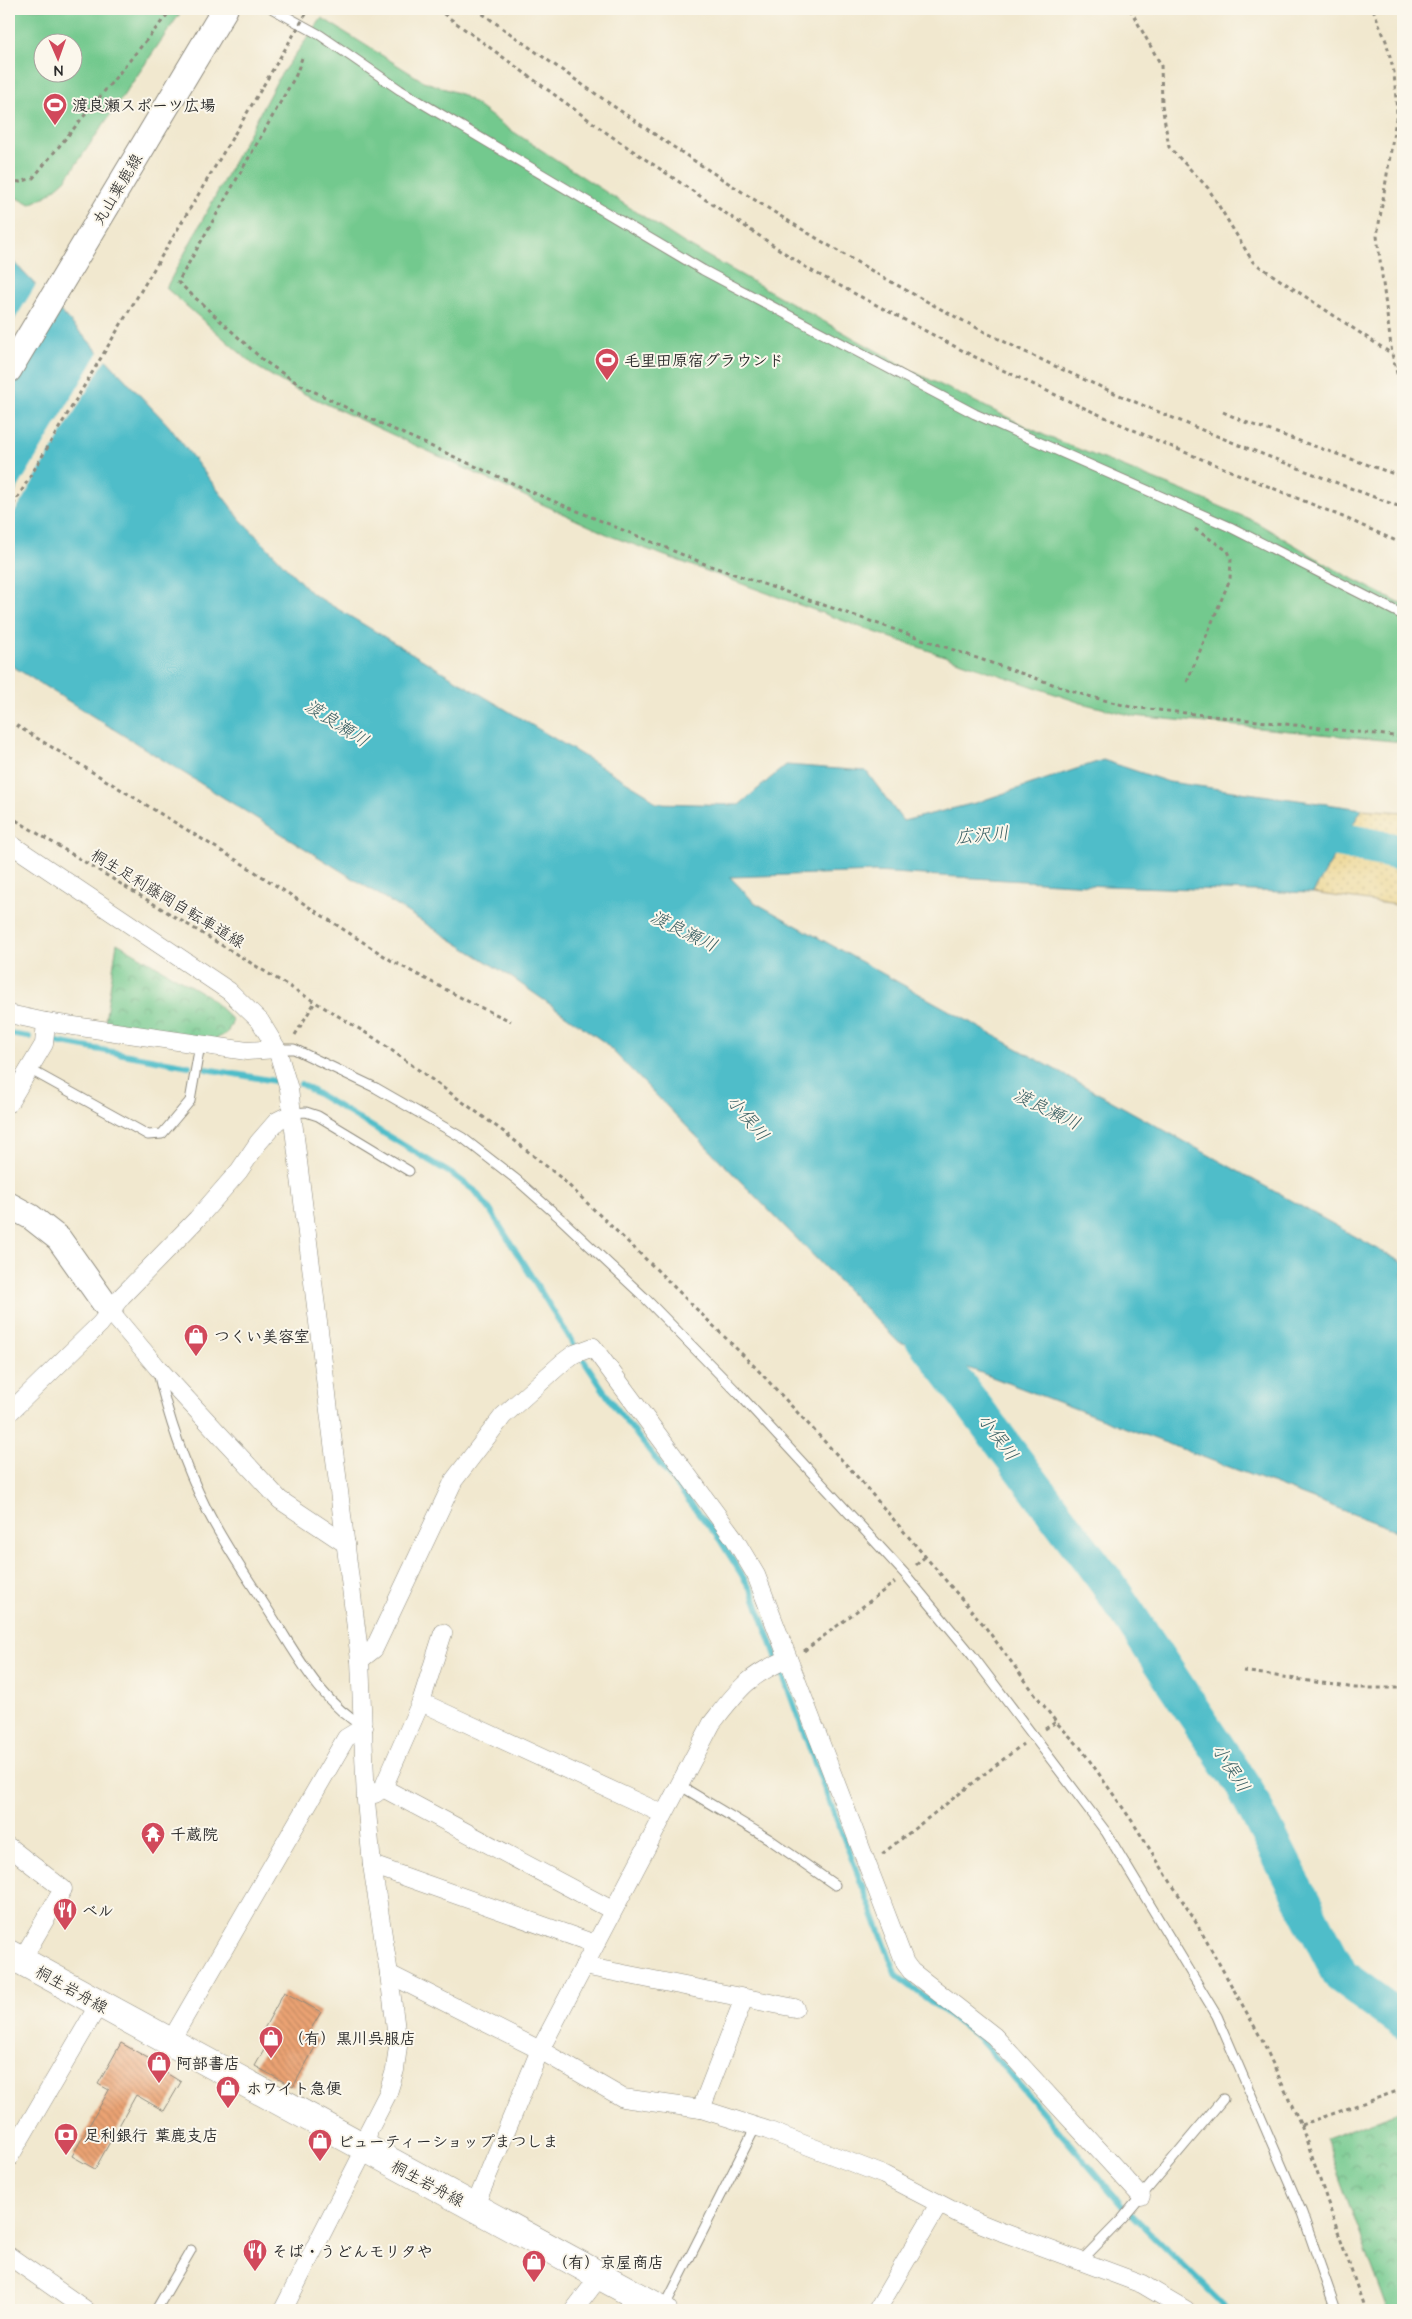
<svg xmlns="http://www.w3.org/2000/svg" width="1412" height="2319" viewBox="0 0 1412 2319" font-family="'Architects Daughter','Klee One',sans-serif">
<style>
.sand{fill:url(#sand-dots);stroke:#8c8264}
.park{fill:url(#park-crowns);stroke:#4f7a5c}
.garden{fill:#73c98e;stroke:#4f7a5c;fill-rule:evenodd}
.water{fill:#50bdc9;stroke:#3e747a}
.pier{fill:#f1e8cf}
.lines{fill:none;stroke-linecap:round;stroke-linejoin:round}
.stream{stroke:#50bdc9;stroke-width:6}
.river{stroke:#50bdc9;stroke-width:36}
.building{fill:url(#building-back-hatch)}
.lane-casing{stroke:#8e8a7d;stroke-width:11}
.street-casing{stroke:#8e8a7d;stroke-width:19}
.secondary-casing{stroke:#8e8a7d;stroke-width:27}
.primary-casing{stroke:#8e8a7d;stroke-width:29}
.path{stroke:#8e8a7d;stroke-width:3;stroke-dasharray:4 4;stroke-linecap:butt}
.lane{stroke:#fff;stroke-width:9}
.street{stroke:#fff;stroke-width:18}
.secondary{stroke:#fff;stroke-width:25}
.primary{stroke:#fff;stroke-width:28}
.path-bridge{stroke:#8e8a7d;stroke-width:3;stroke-dasharray:4 4;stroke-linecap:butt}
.labels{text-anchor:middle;stroke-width:4;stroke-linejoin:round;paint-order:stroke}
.poi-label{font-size:16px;font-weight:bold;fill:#2b2b2b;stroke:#fbf7ec;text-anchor:start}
.street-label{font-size:16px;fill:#2b2b2b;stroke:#fbf7ec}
.water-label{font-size:18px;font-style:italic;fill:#385e62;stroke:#fbf7ec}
</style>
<defs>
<pattern id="sand-dots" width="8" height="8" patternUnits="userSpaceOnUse" patternTransform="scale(1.25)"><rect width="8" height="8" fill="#eeda9e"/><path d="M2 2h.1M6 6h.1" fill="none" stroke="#cb8" stroke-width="1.8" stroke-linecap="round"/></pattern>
<pattern id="park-crowns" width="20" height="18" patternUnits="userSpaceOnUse" patternTransform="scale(1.25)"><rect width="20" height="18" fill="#73c98e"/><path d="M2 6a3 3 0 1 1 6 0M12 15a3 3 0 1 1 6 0" fill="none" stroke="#5fa374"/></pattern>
<pattern id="building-back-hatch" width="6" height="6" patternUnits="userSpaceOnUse" patternTransform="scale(1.25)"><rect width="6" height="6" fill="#eba373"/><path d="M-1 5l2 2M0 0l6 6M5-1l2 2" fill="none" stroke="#bf855f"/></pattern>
</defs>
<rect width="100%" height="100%" fill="#fbf7ec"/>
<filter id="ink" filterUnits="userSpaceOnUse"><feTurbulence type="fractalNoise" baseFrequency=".02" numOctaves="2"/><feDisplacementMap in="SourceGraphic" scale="10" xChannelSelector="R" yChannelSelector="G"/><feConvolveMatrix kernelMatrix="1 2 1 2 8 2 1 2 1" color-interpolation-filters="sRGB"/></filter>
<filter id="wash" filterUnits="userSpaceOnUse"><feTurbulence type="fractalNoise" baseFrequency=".0096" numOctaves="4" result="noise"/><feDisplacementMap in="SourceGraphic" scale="20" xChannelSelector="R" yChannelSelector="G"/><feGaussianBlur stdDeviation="1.12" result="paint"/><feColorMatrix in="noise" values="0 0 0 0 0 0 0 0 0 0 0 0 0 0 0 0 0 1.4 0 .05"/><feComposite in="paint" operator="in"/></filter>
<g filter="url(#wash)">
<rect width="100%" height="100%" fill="#f1e8cf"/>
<polygon class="sand" points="1361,809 1403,812 1403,906 1313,893"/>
<g class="park">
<polygon points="117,943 208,996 233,1020 227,1033 214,1040 105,1021"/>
<polygon points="1403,2110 1403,2310 1388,2310 1325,2139"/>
</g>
<g class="garden">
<path d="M9,9h174l-117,170 -18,16 -17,9 -22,-9zM42,42h30v30h-30z"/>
<polygon points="322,18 423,81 463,95 503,125 684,243 916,373 1048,437 1196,496 1254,521 1345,575 1403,605 1403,742 1134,716 1081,703 866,629 613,537 294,389 255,366 166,288 279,77"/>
</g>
<polygon class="water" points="9,257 168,425 240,519 311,593 647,794 656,803 739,805 786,765 866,771 903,821 975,803 1103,760 1169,782 1362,809 1313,893 1106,886 875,872 730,877 754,902 1403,1263 1403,1533 897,1341 604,1042 508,975 9,664"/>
<g class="pier">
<polygon points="37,283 58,306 9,388 9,329"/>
<polygon points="100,350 107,357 9,522 9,503"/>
</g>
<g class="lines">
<g class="stream">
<polyline points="9,1034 29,1037"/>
<polyline points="57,1042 189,1066"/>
<polyline points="206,1069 275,1081"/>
<polyline points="301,1084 455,1176 475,1191 490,1210 576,1348"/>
<polyline points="584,1361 617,1410 720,1540 753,1593 816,1766 897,1976 978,2037 1124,2207 1228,2310"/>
</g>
<g class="river">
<polyline points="1294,833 1305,833 1403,853"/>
<polyline points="907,1317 1108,1584 1245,1789 1341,1976 1403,2021"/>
</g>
</g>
<g id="blocks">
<g class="building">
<polygon points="284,1992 321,2012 308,2034 319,2040 293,2087 255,2066 268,2043 259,2038"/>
<polygon points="121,2043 155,2062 153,2065 181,2082 164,2111 136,2095 95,2169 72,2156 109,2090 98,2084"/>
</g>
</g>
</g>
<g filter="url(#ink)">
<use href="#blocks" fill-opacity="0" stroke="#8e8a7d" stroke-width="1"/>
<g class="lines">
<defs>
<g id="lane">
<polyline points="273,9 320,35 400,90 703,270 975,414 1230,527 1403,615"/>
<polyline points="277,1049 294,1049 376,1088 463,1138 517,1180 560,1218 644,1297 739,1394 905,1574 972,1655 1106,1832 1217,2016 1302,2213 1336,2310"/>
<polyline points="29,1069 148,1135 162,1134 190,1101 200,1045"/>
<polyline points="293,1113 306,1112 318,1116 409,1171"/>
<path d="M158,1372c10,45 28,95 48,136 19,39 46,76 69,113 25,39 48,83 89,106"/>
<polyline points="679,1785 769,1839 835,1885"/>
<polyline points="1080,2262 1122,2219 1223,2099"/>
<polyline points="664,2308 756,2126"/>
<polyline points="156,2310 191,2250"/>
</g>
<g id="street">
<polyline points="9,843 229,991 260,1021 277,1049 289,1089 360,1660 366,1801 372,1865 389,1974 398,2046 395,2070 388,2093 369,2130 365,2149 283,2310"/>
<polyline points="9,1014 46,1022 247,1051 277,1049"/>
<polyline points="9,1103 44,1044 46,1022"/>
<polyline points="110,1311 157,1367 280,1500 346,1544"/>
<polyline points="9,1413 100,1324 122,1296 197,1219 239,1171 258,1143 277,1121 293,1113"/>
<polyline points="360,1660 374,1649 454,1480 503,1416 562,1363 574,1354 593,1347 734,1538 756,1575 905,1963 911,1971 994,2036 1141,2196"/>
<polyline points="421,1702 663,1814"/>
<polyline points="383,1788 612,1910"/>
<polyline points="375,1794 383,1788 421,1702 443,1633"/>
<polyline points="9,1847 63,1889 21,1961"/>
<polyline points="372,1865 595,1944"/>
<polyline points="584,1966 795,2008"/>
<polyline points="389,1974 540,2050 623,2098 701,2109 767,2130 884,2175 965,2217 1002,2232 1142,2284 1186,2310"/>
<polyline points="170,2042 346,1738 364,1727"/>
<polyline points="701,2109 744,1998"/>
<polyline points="9,2158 99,2004"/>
<path d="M474,2208l66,-158 172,-327c26,-33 36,-48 76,-64"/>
<polyline points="9,2256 86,2310"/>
<polyline points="574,2310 600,2276"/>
<polyline points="877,2310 939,2204"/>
</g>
<g id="secondary">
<polyline points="9,370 225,9"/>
<polyline points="9,1205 31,1217 59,1239 110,1311"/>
</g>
<polyline id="primary" points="9,1954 663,2310"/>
</defs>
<use href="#lane" class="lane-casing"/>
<use href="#street" class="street-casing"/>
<use href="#secondary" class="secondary-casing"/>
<use href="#primary" class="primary-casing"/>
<g class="path">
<polyline points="437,9 611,136 810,270 973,356 1062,398 1165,444 1343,517 1403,544"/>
<path d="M476,9c164,118 331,233 511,324 134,68 276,122 416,175"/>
<polyline points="1130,9 1161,65 1162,105 1169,147 1208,188 1253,262 1392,354"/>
<polyline points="1373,9 1386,41 1394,72 1397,113 1377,236 1392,354 1403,396"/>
<polyline points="302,58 296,75 178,282 263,360 297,383 353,411 541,496 705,564 1084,695 1131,707 1403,737"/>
<polyline points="9,180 20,182 33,178 172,9"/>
<polyline points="1223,412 1245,422 1403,477"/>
<polyline points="1187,682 1230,579 1231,558 1228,551 1192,527"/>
<polyline points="9,721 246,866 392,961 475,1005 511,1021"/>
<polyline points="9,816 376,1039 504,1132 561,1178 655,1268 756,1368 853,1472 983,1624 1056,1722 1080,1747 1132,1821 1194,1919 1261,2038 1301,2125 1365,2310"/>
<polyline points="295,1035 315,1002"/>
<polyline points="916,1565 926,1556"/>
<polyline points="804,1651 895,1582"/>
<polyline points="1243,1671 1355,1688 1403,1688"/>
<polyline points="1045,1729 1056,1722"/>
<polyline points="882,1854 1023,1744"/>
<polyline points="1301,2125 1403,2089"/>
</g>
<use href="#lane" class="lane"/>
<use href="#street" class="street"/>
<use href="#secondary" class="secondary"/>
<use href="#primary" class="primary"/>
<polyline class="path-bridge" points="9,512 309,9"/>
</g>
</g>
<defs>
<symbol id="stadium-pin" viewBox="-11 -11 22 30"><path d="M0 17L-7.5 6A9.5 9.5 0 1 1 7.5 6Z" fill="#d1495b" stroke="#fbf7ec"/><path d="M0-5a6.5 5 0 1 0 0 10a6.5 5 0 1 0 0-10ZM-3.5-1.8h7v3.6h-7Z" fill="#fff"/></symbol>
<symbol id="shop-pin" viewBox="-11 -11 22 30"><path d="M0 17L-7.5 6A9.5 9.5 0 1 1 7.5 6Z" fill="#d1495b" stroke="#fbf7ec"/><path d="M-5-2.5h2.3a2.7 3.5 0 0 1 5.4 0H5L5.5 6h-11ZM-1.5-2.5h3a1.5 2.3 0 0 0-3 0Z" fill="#fff"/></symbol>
<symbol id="temple-pin" viewBox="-11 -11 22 30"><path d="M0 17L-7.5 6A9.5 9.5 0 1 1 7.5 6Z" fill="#d1495b" stroke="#fbf7ec"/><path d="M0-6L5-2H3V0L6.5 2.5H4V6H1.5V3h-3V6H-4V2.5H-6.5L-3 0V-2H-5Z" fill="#fff"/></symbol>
<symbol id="restaurant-pin" viewBox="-11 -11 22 30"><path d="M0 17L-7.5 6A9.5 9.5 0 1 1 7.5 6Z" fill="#d1495b" stroke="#fbf7ec"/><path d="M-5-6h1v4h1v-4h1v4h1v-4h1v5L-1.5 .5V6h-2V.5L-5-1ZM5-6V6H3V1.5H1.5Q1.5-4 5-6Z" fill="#fff"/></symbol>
<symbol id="bank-pin" viewBox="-11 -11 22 30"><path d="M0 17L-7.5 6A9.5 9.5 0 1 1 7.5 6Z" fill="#d1495b" stroke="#fbf7ec"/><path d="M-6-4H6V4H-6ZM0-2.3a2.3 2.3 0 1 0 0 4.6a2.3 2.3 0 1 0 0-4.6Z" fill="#fff"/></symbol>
</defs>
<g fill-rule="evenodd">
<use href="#stadium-pin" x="41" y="91" width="28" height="38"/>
<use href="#stadium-pin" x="593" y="346" width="28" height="38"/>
<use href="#shop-pin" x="182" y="1322" width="28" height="38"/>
<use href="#temple-pin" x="139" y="1820" width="28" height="38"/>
<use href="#restaurant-pin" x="51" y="1896" width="28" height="38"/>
<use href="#shop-pin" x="257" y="2024" width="28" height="38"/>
<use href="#shop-pin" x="145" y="2049" width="28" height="38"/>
<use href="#shop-pin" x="214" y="2074" width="28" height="38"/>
<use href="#bank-pin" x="52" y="2121" width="28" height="38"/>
<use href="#shop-pin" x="306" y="2127" width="28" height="38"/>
<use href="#restaurant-pin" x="241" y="2237" width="28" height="38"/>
<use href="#shop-pin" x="520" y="2248" width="28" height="38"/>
</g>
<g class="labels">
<g class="poi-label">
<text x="72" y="111">渡良瀬スポーツ広場</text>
<text x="624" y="366">毛里田原宿グラウンド</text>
<text x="214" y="1342">つくい美容室</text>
<text x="170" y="1840">千蔵院</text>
<text x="82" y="1916">ベル</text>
<text x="288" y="2044">（有）黒川呉服店</text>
<text x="176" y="2069">阿部書店</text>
<text x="246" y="2094">ホワイト急便</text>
<text x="84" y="2141">足利銀行 葉鹿支店</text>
<text x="338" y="2147">ビューティーショップまつしま</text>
<text x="272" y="2257">そば・うどんモリタや</text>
<text x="552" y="2268">（有）京屋商店</text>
</g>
<g class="street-label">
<text transform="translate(117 189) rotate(-59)" y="6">丸山葉鹿線</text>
<text transform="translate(168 898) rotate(31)" y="6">桐生足利藤岡自転車道線</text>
<text transform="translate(72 1989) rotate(29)" y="6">桐生岩舟線</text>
<text transform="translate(428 2183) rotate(28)" y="6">桐生岩舟線</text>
</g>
<g class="water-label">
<text transform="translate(337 723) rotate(33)" y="6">渡良瀬川</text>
<text transform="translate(982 835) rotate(-5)" y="6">広沢川</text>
<text transform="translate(684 931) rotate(26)" y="6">渡良瀬川</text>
<text transform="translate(1047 1109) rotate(26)" y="6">渡良瀬川</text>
<text transform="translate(748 1118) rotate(50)" y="6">小俣川</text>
<text transform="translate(998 1437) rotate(53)" y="6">小俣川</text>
<text transform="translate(1231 1768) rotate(57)" y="6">小俣川</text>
</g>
</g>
<rect width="1412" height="2319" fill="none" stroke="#fbf7ec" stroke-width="30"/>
<g transform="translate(58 58) rotate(178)"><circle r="24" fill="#fbf7ec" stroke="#a8a59f"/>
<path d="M0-4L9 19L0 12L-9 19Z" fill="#d1495b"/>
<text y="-8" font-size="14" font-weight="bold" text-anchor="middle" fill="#2b2b2b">N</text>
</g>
</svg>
